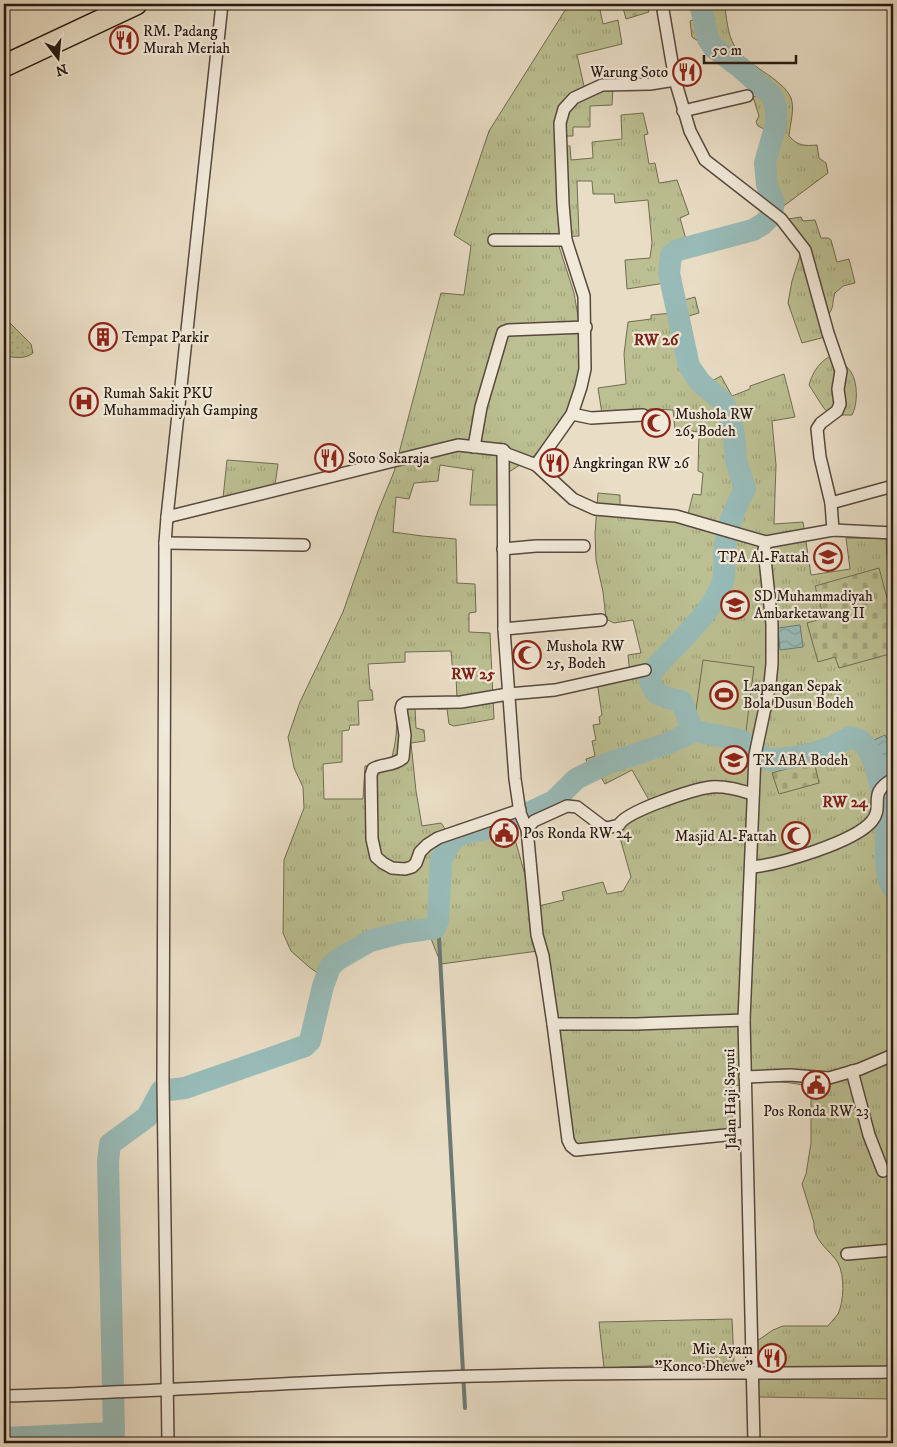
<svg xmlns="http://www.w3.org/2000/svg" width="897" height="1447" viewBox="0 0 897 1447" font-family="'IM FELL DW Pica',serif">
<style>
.grass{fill:url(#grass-tufts);stroke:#706c51}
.cemetery{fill:url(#cemetery-stones);stroke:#706c51}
.garden{fill:url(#garden-dots);stroke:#706c51}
.pitch{fill:#bbbf91;stroke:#706c51}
.water{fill:url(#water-waves);stroke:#6a7a75}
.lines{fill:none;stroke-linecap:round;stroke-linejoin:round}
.stream{stroke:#6a7a75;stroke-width:4}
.river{stroke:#98bbb8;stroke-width:22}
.street-casing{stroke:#57493e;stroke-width:14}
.highway-casing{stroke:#261811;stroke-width:24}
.street{stroke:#f1e9d9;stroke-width:11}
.highway{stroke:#e9ddc5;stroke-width:21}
.labels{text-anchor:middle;stroke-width:4.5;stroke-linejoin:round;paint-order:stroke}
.poi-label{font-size:15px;fill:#261811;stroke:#f1e9d9;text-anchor:start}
.street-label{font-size:15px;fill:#261811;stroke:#f1e9d9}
.neighbourhood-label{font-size:16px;font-weight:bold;fill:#7a1f14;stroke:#f1e9d9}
</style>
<defs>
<pattern id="grass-tufts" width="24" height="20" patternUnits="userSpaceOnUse" patternTransform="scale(1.25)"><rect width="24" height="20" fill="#bbbf91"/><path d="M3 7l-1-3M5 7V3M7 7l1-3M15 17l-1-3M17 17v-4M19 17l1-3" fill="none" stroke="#a1a37c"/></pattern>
<pattern id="cemetery-stones" width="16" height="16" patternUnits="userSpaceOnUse" patternTransform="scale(1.25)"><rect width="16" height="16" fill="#bbbf91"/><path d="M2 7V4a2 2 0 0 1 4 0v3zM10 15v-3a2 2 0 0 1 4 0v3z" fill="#a1a37c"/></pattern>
<pattern id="garden-dots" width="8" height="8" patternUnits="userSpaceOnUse" patternTransform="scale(1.25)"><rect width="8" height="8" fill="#bbbf91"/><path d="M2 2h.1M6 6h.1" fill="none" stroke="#a1a37c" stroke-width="1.8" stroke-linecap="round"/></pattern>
<pattern id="water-waves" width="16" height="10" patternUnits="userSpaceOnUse" patternTransform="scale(1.25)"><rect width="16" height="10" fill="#98bbb8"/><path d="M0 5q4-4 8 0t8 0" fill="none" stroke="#83a09d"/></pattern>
</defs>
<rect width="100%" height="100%" fill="#e9ddc5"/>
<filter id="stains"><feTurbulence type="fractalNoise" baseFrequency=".004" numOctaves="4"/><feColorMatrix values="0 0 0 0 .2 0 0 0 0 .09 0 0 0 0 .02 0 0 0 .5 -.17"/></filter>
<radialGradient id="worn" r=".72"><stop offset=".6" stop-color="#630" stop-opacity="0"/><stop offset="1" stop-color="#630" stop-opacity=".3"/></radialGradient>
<g class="grass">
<path d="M569,4h49l-18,6 3,14 15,-4 4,24 -45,11 7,31 19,-5 27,-3 2,3 -19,7 -1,17 -22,1v21h-17v9h-8v10h5l1,14 22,-2 -1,-16 30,-3 -1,-24 22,-2 5,21 -4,1 5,29 6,-1 4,20 18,-3 12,34 -9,4 7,25c-25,5 -23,18 -22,40l-38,6 -2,-29 25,-2 2,-15 -4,-43 -33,3 -1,-9h-21l-1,-13h-15l2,55 -23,1 18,56 6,35 1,39 -10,42 -37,47 -25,16 -3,33h-36l3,-35 -33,-5 -2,16 -24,2 -5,16 -13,-2 -3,35 29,4 34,3 1,44 18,1 1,28 -7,1v19l21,1 4,86 -40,7 -5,-2 -2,-15h-10l-1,-9 21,-2 -1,-21 -3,-2 -2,-24 -46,1v10l-37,2 2,26h2l1,10 -15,1 1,24h-9l-1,5 -7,1v31l-19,2 1,35h39l2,-33 26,-3c1,-7 3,-14 4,-20 2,-12 2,-23 1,-34l19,-1 1,20 8,2 1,11 -14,2 5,48 6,35 19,-3 5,7 13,10 43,-10 9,-5 23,82 30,-7 -2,-8 41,-10 4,12 16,-3 8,-14 -14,-50 37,-18 -22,-39 -27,14 -7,-12 -6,4 -6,-17 9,-3 -3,-15 4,-1 -3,-15 7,-1 -1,-7 3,-2 -5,-33 33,-7 -2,-20 13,-2 -8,-33 -19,3 -8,-4 -3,-27 -7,-32 -1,-27 3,-40 22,2v21l66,6 7,-28 8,1 2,-22 -5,-2 1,-39 -24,-3 -2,-19 -23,-1 -6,3 -42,2 -4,-26 28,-4 -2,-30 4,-32 23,-3v-4l21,-2 -2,-9 25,-7 4,16 -14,4v3l7,18 1,19 11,24 4,2 13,-7 11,20 18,-7v-3l34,-12 11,43 -23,4 4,44 -2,59 29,-2 8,53 39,-6 -4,-31h40l1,22h6v839l-136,-2 -3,-54 19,-13 10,-4h45c3,-4 7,-8 10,-12 6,-13 7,-38 0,-51 -7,-12 -25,-22 -24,-40l-12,-39 4,-10 5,-31v-46l-4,-11c-25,-6 -50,-6 -76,1l2,42 -164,17 -31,-195 -97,13 -11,-28c-18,3 -37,5 -54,12 -19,8 -34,19 -50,31l-17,-12 -18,-16 -8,-18 1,-73 20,-52 -1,-21 -9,-19 -6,-31 12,-35 43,-90 35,-101 16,-39 47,-179 23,2 7,-49 -17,-11 35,-104z"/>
<path d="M696,4h28c3,13 3,29 10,41 11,21 48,32 57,53 4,11 -1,26 -2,38 9,10 15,10 28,9l2,13 7,5 2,10 -47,35 -2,-10 -9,-15 -2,-9 4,-22 -8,-23 -6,-3 -2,-4 3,-6 -6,-19 12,-5 -39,-33 -34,-22 -2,-16 9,-3z"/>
<path d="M801,217l2,4 12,-1 6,18h7l3,2 6,22 12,-3 6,24 -12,3 -8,7c-4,11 1,16 -11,25l5,18 -27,7 -14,-40 4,-22 8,-25v-6l-20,-25 8,-6z"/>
<path d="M835,354c4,6 12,12 16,18 7,11 7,32 1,43h-22l-7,-8 -14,-22c4,-14 11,-25 26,-31z"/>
<polygon points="227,460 278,464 275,485 223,498"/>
<polygon points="732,1319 734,1362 604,1368 599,1322"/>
</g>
<g class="cemetery">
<polygon points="622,4 646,4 649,12 626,19"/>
<polygon points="879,568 893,620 893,653 839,668 835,657 818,662 807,623 824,618 815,586"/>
<polygon points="814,761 819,783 779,794 772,773"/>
</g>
<path class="garden" d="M4,317l27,27 2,9c-9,7 -19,4 -29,3z"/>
<polygon class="pitch" points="703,660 754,667 746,731 694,724"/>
<g class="water">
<polygon points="800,625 803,647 780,650 778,628"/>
<polygon points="885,735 893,751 893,766 884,770 870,742"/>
</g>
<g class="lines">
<polyline class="stream" points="438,920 465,1408"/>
<g class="river">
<path d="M700,4l8,35 6,9 27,20 31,28 4,11v17l-11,39 2,22 7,18 -3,13 -8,8 -10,6 -75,20 -7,5 -2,18 20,93 11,16 23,20 7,15 4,18 2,26 9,28c-10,18 -18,37 -20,58 -2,11 1,24 -2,34 -12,34 -43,59 -66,85l-8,11c5,21 13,19 32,24 6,11 6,20 13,30l47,9 27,20c29,-2 57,-7 82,-23 3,1 8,2 11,4 18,16 24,67 25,91 1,19 -3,41 7,56"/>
<polyline points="4,1438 114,1433 108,1161 110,1144 147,1117 161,1091 185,1088 305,1046 310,1041 323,986 330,967 337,960 370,941 400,933 435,928 438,920 441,860 450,843 461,834 501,826 554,801 576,779 606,764 669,743 694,731"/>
</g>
<defs>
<g id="street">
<polyline points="662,4 675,80 690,131 705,160 781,219 805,250 828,333 841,371 838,389 840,404 837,411 821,423 817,429 820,457 831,503 833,530"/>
<polyline points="683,111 747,96"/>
<polyline points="494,240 566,240"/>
<polyline points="572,414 591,418 643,415"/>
<polyline points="474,447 481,407 503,332 508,330 586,327"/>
<polyline points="503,450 504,629 515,779 520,813 527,829 537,935 543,956 553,1024 636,1024 744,1020"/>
<polyline points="536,465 572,414 581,387 585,369 584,296 566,240 563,204 560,123 564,109 574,98 602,85 650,84 675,80"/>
<polyline points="831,503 893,486"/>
<polyline points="167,517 458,445 503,450 507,454 536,465 573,499 595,509 676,516 766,542 833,530 893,533"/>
<polyline points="165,543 304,545"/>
<polyline points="503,549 536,546 584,546"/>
<polyline points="504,629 601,620"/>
<path d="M520,810l-82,28 -11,7 -7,7 -4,11 -4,4 -7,2 -13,-1 -9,-5 -7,-6 -4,-18 -1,-64 2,-6c10,-6 19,-2 30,-11l2,-23 -4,-26 1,-4 3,-2 56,-1 47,-8 47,-4 90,-20"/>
<path d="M527,829l7,-8 33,-15 10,1 25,19 5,2 12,-3c6,-14 76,-36 92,-38 15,-1 28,3 42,7"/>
<path d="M751,867c27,-2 104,-25 121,-46 13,-16 -6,-27 21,-42"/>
<polyline points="553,1024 568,1140 571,1146 576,1150 746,1133"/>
<polyline points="852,1071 869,1135 883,1171"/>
<polyline points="745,1077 790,1075 829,1078 860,1069 893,1055"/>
<polyline points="847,1254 893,1250"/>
<path d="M4,1396c158,-4 315,-16 473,-20 139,-4 278,-2 416,-4"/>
<polyline points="168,1443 163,1081 165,543 167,517 222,4"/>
<polyline points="754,1443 744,1020 755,755 770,684 772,664 772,624 764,550 766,542"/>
</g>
<polyline id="highway" points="4,66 136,4"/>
</defs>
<use href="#street" class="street-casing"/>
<use href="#highway" class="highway-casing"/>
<use href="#street" class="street"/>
<use href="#highway" class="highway"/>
</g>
<defs>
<symbol id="restaurant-ring" viewBox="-11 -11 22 22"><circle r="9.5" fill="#f1e9d9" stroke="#8f2418" stroke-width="1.5"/><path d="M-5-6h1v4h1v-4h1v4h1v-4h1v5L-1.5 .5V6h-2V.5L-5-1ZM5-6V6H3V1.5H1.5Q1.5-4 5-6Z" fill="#8f2418"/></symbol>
<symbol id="building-ring" viewBox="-11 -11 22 22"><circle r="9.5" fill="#f1e9d9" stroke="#8f2418" stroke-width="1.5"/><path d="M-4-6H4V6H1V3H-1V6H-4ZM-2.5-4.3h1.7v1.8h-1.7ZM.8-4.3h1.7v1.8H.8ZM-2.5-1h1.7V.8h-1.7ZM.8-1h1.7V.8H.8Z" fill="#8f2418"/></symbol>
<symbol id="hospital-ring" viewBox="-11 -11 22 22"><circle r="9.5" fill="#f1e9d9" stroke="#8f2418" stroke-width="1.5"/><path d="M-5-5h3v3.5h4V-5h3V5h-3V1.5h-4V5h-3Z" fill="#8f2418"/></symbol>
<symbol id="mosque-ring" viewBox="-11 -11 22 22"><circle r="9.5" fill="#f1e9d9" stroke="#8f2418" stroke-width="1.5"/><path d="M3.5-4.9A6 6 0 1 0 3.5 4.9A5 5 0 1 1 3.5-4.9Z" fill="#8f2418"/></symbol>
<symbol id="school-ring" viewBox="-11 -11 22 22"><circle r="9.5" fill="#f1e9d9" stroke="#8f2418" stroke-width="1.5"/><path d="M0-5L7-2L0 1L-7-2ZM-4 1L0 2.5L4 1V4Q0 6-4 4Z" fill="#8f2418"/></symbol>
<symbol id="stadium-ring" viewBox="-11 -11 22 22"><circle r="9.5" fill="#f1e9d9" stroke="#8f2418" stroke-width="1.5"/><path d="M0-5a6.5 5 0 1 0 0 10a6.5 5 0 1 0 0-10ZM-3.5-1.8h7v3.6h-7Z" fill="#8f2418"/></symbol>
<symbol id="civic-ring" viewBox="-11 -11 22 22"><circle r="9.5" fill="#f1e9d9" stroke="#8f2418" stroke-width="1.5"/><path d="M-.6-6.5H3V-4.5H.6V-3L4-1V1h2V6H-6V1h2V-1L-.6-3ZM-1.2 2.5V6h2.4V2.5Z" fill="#8f2418"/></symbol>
</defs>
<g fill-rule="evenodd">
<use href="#restaurant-ring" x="108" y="24" width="32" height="32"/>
<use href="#restaurant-ring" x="671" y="56" width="32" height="32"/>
<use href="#building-ring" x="87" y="321" width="32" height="32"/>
<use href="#hospital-ring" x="68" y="386" width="32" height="32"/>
<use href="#mosque-ring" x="640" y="407" width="32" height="32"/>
<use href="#restaurant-ring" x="313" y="442" width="32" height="32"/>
<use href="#restaurant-ring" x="538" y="447" width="32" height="32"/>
<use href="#school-ring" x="812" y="541" width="32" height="32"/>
<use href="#school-ring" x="719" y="589" width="32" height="32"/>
<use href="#mosque-ring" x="511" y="639" width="32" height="32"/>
<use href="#stadium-ring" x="708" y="679" width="32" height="32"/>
<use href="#school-ring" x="718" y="744" width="32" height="32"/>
<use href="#civic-ring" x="488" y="817" width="32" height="32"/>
<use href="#mosque-ring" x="780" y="820" width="32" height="32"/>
<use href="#civic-ring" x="800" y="1069" width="32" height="32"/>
<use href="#restaurant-ring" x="756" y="1342" width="32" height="32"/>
</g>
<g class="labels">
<g class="poi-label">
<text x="143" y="36">RM. Padang<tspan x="143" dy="17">Murah Meriah</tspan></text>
<text x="668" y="77" text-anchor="end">Warung Soto</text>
<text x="122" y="342">Tempat Parkir</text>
<text x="103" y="398">Rumah Sakit PKU<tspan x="103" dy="17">Muhammadiyah Gamping</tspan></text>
<text x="675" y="419">Mushola RW<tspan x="675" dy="17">26, Bodeh</tspan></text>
<text x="348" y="463">Soto Sokaraja</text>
<text x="573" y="468">Angkringan RW 26</text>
<text x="809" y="562" text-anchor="end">TPA Al-Fattah</text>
<text x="754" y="601">SD Muhammadiyah<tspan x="754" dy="17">Ambarketawang II</tspan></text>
<text x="546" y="651">Mushola RW<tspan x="546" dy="17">25, Bodeh</tspan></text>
<text x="743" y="691">Lapangan Sepak<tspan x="743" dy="17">Bola Dusun Bodeh</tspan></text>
<text x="753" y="765">TK ABA Bodeh</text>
<text x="523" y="838">Pos Ronda RW 24</text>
<text x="777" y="841" text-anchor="end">Masjid Al-Fattah</text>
<text x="816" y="1116" text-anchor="middle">Pos Ronda RW 23</text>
<text x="753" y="1354" text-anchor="end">Mie Ayam<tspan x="753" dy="17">"Konco Dhewe"</tspan></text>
</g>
<g class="street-label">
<text transform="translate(730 1099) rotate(-91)" y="5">Jalan Haji Sayuti</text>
</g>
<g class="neighbourhood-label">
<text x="656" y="345">RW 26</text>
<text x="473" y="679">RW 25</text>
<text x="845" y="807">RW 24</text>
</g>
</g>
<rect width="897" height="1447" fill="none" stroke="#e9ddc5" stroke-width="20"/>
<rect x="5" y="5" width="887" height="1437" fill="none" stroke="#261811" stroke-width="2.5"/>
<rect x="10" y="10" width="877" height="1427" fill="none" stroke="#261811"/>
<g transform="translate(58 58) rotate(164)" stroke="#f1e9d9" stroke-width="4" paint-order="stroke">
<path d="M0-4L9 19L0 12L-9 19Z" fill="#261811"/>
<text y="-8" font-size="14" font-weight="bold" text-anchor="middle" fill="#261811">N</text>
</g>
<path d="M704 55v8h92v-8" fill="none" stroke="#261811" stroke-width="2.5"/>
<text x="712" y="55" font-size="15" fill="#261811" stroke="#f1e9d9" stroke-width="4" paint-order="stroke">50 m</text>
<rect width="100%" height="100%" filter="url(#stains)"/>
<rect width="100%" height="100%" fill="url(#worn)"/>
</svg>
